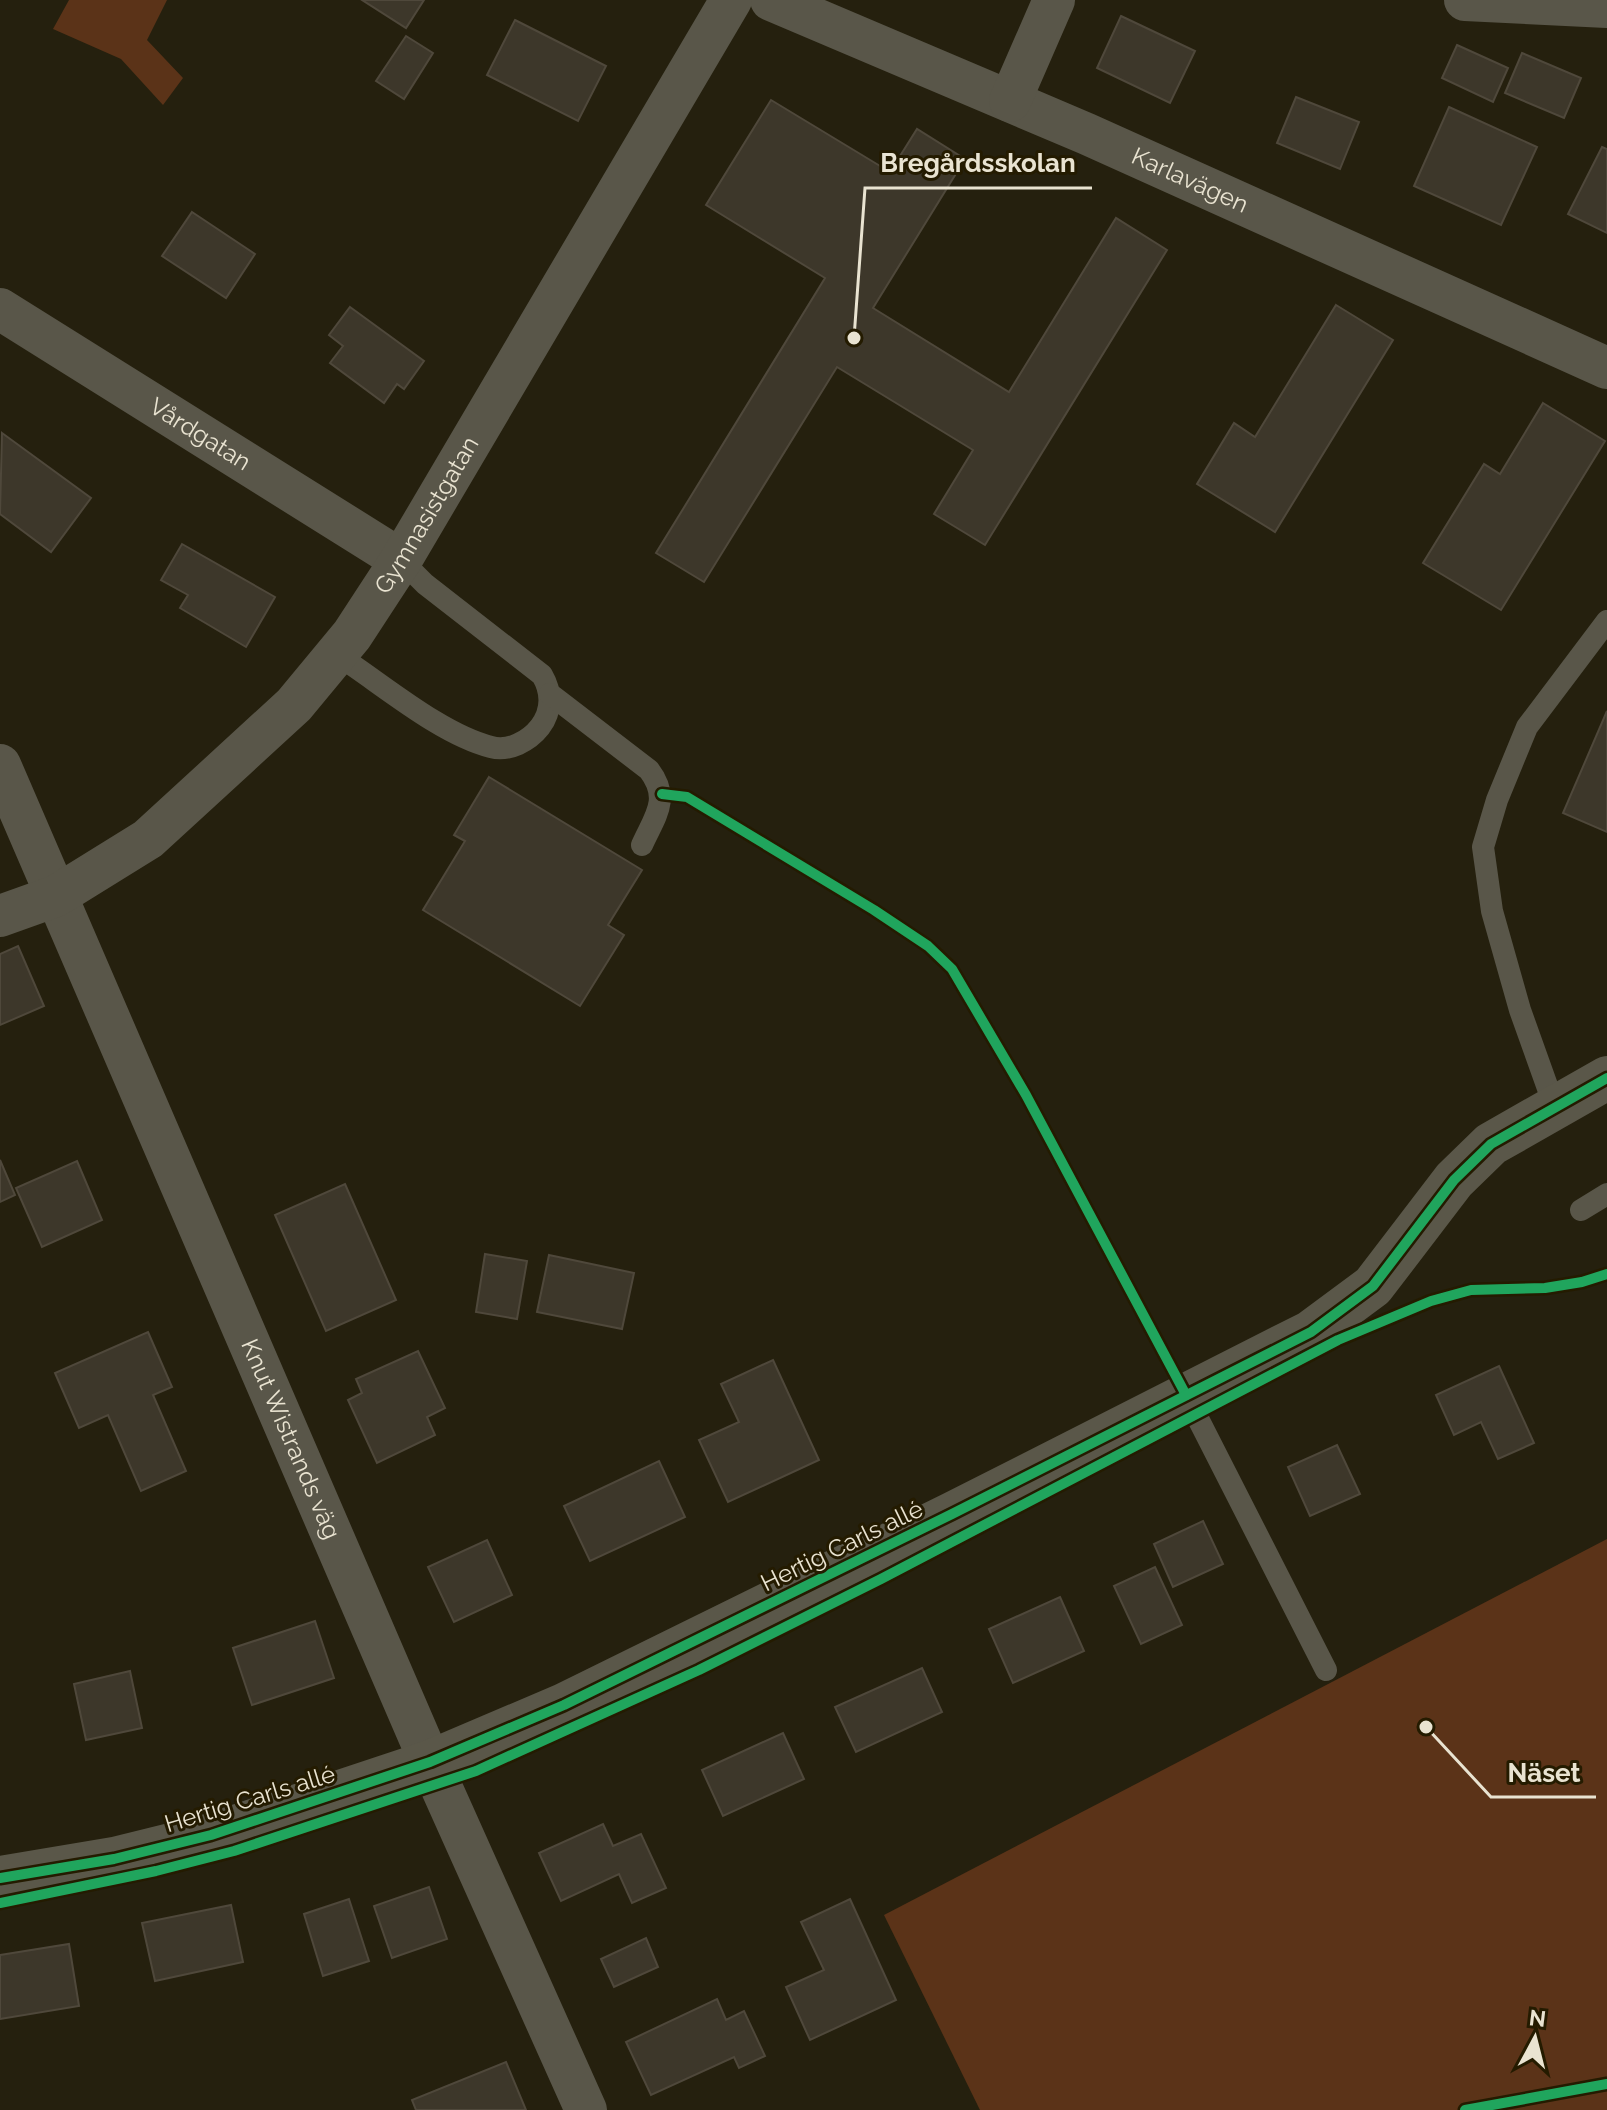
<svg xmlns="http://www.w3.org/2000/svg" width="1607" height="2110" viewBox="0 0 1607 2110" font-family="Raleway,sans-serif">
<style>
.green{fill:#5b3318}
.building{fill:#3d372a;stroke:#4f483b;stroke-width:2}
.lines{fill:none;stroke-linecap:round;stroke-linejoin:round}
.lane{stroke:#595649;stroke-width:22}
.street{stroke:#595649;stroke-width:42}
.secondary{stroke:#5a5749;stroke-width:44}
.cycleway-casing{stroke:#241b00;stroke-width:15}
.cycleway{stroke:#20a55d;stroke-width:10}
.labels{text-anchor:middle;stroke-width:6;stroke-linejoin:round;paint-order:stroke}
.street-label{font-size:24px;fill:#e9e3d1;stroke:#241b00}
.leader{fill:none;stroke:#e9e3d1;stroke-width:3}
.callout-dot{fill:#e9e3d1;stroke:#241b00;stroke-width:3}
.callout-label{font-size:26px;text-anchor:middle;font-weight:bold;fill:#e9e3d1;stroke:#241b00;stroke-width:6;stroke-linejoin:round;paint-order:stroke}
</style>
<rect width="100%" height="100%" fill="#25200e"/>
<g class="green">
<polygon points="69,0 167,0 147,40 183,78 163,105 121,59 53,29"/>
<polygon points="1607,1539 1607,2110 980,2110 884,1915"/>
</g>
<g class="building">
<polygon points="362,0 424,0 406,28"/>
<polygon points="1121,16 1195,51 1170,103 1097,68"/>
<polygon points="515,20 606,66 578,121 487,75"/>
<polygon points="406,36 433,53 404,99 376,81"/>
<polygon points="1457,45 1508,68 1493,102 1442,78"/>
<polygon points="1522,53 1581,78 1564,118 1505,93"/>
<polygon points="1296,97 1359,122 1340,169 1277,143"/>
<polygon points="771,100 890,172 917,129 965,159 873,308 1009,392 1116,218 1167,250 985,545 934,514 973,450 837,367 704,582 656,553 825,278 706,205"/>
<polygon points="1449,107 1537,147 1501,225 1414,186"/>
<polygon points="1602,147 1607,149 1607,233 1568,214"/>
<polygon points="192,212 255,254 226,298 162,256"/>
<polygon points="1336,305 1393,340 1275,532 1197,484 1234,423 1255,437"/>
<polygon points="350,307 424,361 404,389 397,384 384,403 330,363 343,346 329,335"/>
<polygon points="1543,403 1605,441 1501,610 1423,563 1484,464 1500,474"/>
<polygon points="2,433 91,498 51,552 0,514"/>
<polygon points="182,544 275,597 246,647 180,608 188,595 161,580"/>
<polygon points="1607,711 1607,832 1563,813"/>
<polygon points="489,777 642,870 608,925 624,935 580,1006 423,910 465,841 454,835"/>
<polygon points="18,946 44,1006 0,1025 0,954"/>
<polygon points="0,1160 15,1195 0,1202"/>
<polygon points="77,1161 102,1220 42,1247 16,1188"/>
<polygon points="345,1184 396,1300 326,1331 275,1215"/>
<polygon points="485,1254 527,1261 517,1319 476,1312"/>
<polygon points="549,1255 634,1273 622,1329 537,1312"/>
<polygon points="148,1332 172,1387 153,1395 186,1471 141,1491 108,1415 79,1428 55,1373"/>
<polygon points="418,1351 445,1408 427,1417 435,1435 377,1463 348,1400 362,1393 356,1379"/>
<polygon points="773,1360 819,1460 728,1502 699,1440 739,1422 721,1384"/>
<polygon points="1499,1366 1534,1443 1498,1459 1481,1422 1454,1435 1436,1395"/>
<polygon points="1337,1445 1360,1494 1310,1516 1288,1467"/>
<polygon points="659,1461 685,1517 590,1561 564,1506"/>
<polygon points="1203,1521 1223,1564 1173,1587 1154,1544"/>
<polygon points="487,1540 512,1595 454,1622 428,1567"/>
<polygon points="1155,1567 1182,1625 1141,1644 1114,1586"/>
<polygon points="1060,1597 1084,1651 1013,1683 989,1629"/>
<polygon points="315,1621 334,1678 252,1705 233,1648"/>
<polygon points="922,1668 942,1712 856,1752 835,1707"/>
<polygon points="130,1671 142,1728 86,1740 74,1684"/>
<polygon points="783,1733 804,1779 723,1816 702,1770"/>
<polygon points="603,1824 613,1846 641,1834 666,1888 632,1903 619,1874 561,1901 539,1853"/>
<polygon points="429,1887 447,1939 392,1958 374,1906"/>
<polygon points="349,1899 369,1961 323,1976 304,1914"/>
<polygon points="850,1899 896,2000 810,2040 786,1987 824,1970 801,1922"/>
<polygon points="231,1905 243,1962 155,1981 142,1923"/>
<polygon points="646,1938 658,1967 614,1987 601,1959"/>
<polygon points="69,1944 79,2006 0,2019 0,1955"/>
<polygon points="717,1999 726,2020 744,2011 765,2056 739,2068 734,2057 651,2095 626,2042"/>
<polygon points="506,2062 526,2110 416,2110 412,2100"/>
</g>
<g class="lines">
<g class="lane">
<path d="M336,654c45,29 104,80 155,93 18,5 38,-6 49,-20 12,-16 12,-35 2,-52l-117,-91 -24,-24"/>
<path d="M550,694l99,76c22,29 6,46 -7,75"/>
<polyline points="1555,1108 1520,1010 1492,911 1483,847 1497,800 1527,727 1607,621"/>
<polyline points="1581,1210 1607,1194"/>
<polyline points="1186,1395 1326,1670"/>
</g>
<g class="street">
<path id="s1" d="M771,0l316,134 520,234"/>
<polyline points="1465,0 1607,7"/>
<polyline points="1010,101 1054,0"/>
<path id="s2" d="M0,309l401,251"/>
<path id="s3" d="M0,765l430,997 156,348"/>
<path id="s4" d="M0,916l56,-20 92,-57 146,-134 58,-70 49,-75 330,-560"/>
</g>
<polyline class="secondary" points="0,1878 114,1859 211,1835 430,1762 564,1705 952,1514 1311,1332 1373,1286 1454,1180 1491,1144 1607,1078"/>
<defs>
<g id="cycleway">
<polyline points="662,794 687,797 874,910 928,946 952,969 1026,1095 1186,1395"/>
<polyline points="0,1878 114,1859 211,1835 430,1762 564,1705 952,1514 1311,1332 1373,1286 1454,1180 1491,1144 1607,1078"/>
<polyline points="0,1903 156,1871 234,1851 476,1771 699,1670 881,1579 1338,1340 1431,1301 1471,1290 1545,1288 1582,1282 1607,1274"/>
<polyline points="1465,2110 1607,2084"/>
</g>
</defs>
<use href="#cycleway" class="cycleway-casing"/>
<use href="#cycleway" class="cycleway"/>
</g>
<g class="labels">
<g class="street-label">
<text dy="8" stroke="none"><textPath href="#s1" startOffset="456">Karlavägen</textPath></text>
<text dy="8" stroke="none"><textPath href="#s2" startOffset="236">Vårdgatan</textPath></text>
<text dy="8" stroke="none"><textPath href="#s4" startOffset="598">Gymnasistgatan</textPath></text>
<text dy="8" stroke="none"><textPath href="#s3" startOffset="734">Knut Wistrands väg</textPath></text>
<text transform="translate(842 1546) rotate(-26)" y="8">Hertig Carls allé</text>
<text transform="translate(250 1799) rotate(-17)" y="8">Hertig Carls allé</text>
</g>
</g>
<path class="leader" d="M854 338L865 188H1092M1426 1727L1491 1797H1596"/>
<g class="callout-dot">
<circle cx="854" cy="338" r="8"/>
<circle cx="1426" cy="1727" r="8"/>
</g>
<g class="callout-label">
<text x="978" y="172">Bregårdsskolan</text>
<text x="1544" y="1782">Näset</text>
</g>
<g transform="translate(1535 2038) rotate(7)" stroke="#241b00" stroke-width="6" paint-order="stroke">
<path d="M0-6L14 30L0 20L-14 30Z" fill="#e9e3d1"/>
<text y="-12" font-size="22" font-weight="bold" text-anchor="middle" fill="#e9e3d1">N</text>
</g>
</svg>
